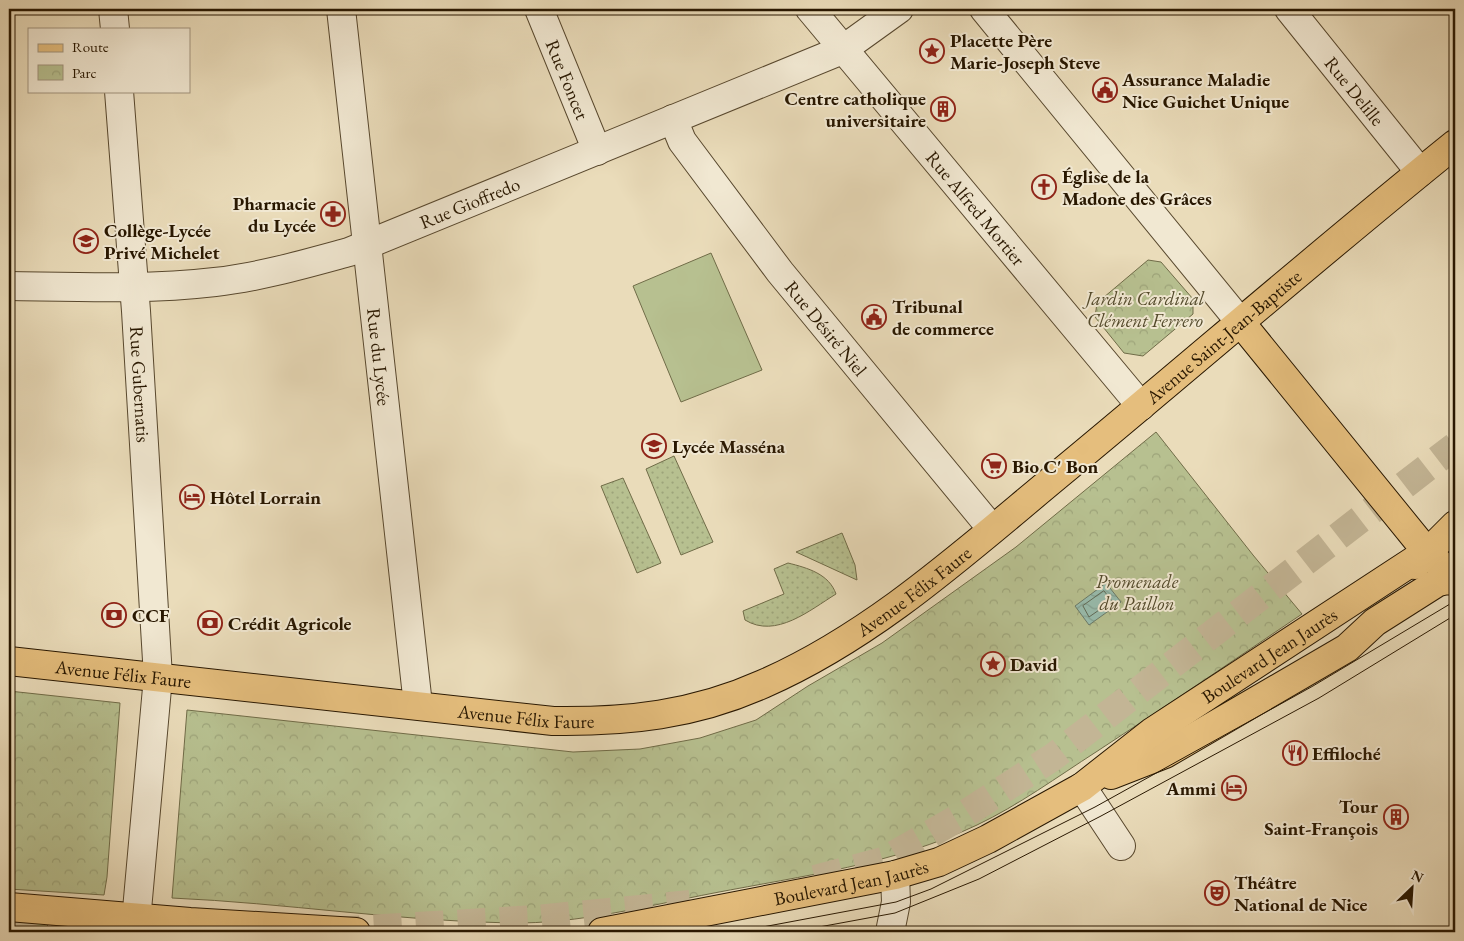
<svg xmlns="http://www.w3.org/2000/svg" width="1464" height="941" viewBox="0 0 1464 941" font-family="'EB Garamond',serif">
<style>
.grass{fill:url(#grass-dots);stroke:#706c48}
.park{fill:url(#park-crowns);stroke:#706c48}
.pitch{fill:#b7c090;stroke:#706c48}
.water{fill:url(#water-waves);stroke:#6b7a68}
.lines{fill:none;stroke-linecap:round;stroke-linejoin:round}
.shore{stroke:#606a56;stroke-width:1}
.major-tunnel{stroke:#c3b595;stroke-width:28;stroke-dasharray:28 14;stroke-linecap:butt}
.minor-casing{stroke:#58482e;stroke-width:30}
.major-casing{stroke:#281700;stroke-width:30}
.minor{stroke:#f1e8d2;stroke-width:28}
.major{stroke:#e5be7d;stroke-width:28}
.tram{stroke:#281700;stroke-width:1}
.labels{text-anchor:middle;stroke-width:4;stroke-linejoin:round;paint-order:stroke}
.poi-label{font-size:19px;font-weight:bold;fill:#281700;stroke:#f1e8d2;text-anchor:start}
.street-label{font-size:19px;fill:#281700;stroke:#f1e8d2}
.park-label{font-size:19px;font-style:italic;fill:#534a2b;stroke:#f1e8d2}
</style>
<defs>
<pattern id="grass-dots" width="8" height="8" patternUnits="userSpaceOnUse" patternTransform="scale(1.25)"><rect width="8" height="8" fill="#b7c090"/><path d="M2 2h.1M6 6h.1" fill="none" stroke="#9da47a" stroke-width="1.8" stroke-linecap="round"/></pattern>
<pattern id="park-crowns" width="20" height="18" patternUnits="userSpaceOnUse" patternTransform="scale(1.25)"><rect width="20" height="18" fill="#b7c090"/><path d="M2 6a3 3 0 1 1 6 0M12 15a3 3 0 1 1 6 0" fill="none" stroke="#9da47a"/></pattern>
<pattern id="water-waves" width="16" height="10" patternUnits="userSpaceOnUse" patternTransform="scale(1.25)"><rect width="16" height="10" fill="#98bcad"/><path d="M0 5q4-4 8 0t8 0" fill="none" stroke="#83a193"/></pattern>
</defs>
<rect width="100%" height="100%" fill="#eadcba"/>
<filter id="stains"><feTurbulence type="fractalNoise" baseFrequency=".004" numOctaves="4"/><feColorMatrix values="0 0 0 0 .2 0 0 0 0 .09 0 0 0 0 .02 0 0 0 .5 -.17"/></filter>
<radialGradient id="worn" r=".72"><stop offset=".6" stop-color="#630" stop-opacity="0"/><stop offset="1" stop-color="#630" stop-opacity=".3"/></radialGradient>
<g class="grass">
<polygon points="674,456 713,542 681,555 646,469"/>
<polygon points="623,478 661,563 637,573 601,486"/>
<polygon points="842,533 855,565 857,580 796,552"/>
<path d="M788,563c20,5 41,11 48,31 -26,16 -60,45 -91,26l-2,-9 41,-17 -10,-25z"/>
<polygon points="9,918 48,920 47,932 9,932"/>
<polygon points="68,922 112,924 112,932 67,932"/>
</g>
<g class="park">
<polygon points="1148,260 1161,262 1193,299 1193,314 1143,356 1124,353 1095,317 1097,303"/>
<path d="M1156,432l97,123 49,59c-68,46 -137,93 -206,138 -39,25 -77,53 -119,73 -82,39 -175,51 -263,68 -68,13 -135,31 -204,30 -113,-2 -225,-20 -338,-25l15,-188 386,42 67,-3 60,-11 56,-18 52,-34 74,-43 134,-96z"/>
<polygon points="9,691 120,703 107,877 104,895 9,889"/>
</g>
<polygon class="pitch" points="711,253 762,370 681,402 633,286"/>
<polygon class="water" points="1106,583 1121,602 1089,625 1075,606"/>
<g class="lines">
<polygon class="shore" points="1104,591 1112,601 1089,617 1083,606"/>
<g class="major-tunnel">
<polyline points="815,879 883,861 965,814 1053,757 1455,446"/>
<polyline points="9,927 144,932"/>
<polyline points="332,931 536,919 690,904"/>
</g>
<defs>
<g id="minor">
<polyline points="113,9 115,29"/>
<path id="s1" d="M341,9l77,696"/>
<path id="s2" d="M539,9l58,142"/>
<path id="s3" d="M810,9l331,397"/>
<polyline points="984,9 1241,323"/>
<path id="s4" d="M1289,9l131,163"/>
<path id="s5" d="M119,91l17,220 22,366 -23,255"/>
<path id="s6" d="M673,119l9,22 98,131 212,257"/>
<path id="s7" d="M9,286c68,1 138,4 206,-4 45,-5 90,-18 134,-30l493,-202 57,-41"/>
<polyline points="1082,787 1121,846"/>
<polyline points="890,932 896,902 895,875"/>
</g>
<g id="major">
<polyline points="1241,323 1427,552 1440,564"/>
<polyline points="1415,565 1455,525"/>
<path id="s8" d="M9,661l544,60c74,1 141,-6 210,-37 110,-48 202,-132 295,-209 133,-110 263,-223 397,-331"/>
<polyline points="1111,775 1165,754 1347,648 1375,622 1438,582 1447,580 1455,581"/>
<polyline points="9,907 190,922 356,932"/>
<path id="s9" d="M602,932l293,-57 44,-13 49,-23 94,-52 70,-55 275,-180"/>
</g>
</defs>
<use href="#minor" class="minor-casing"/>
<use href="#major" class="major-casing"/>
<use href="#minor" class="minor"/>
<use href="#major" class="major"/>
<g class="tram">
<polyline points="736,932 896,902 931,889 1095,807 1313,686 1455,601"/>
<polyline points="792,932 895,913 979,879 1101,816 1319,698 1455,615"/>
</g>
</g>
<defs>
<symbol id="sight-ring" viewBox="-11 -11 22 22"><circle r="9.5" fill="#f1e8d2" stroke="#8f2418" stroke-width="1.5"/><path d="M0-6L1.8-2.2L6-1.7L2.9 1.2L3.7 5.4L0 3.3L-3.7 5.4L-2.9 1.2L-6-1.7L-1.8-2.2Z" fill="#8f2418"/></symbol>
<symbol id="civic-ring" viewBox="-11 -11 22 22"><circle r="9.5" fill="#f1e8d2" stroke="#8f2418" stroke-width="1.5"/><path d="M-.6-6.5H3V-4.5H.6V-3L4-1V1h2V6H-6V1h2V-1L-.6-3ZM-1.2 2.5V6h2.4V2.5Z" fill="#8f2418"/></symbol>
<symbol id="building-ring" viewBox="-11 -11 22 22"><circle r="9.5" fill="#f1e8d2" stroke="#8f2418" stroke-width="1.5"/><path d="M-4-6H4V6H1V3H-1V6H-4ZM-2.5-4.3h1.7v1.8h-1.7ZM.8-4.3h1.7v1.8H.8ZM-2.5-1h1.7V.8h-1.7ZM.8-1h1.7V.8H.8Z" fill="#8f2418"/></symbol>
<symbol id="church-ring" viewBox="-11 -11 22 22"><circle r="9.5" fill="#f1e8d2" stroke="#8f2418" stroke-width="1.5"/><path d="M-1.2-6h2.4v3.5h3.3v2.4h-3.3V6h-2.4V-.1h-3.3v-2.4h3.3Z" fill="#8f2418"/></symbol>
<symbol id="pharmacy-ring" viewBox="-11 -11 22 22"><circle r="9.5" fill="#f1e8d2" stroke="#8f2418" stroke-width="1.5"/><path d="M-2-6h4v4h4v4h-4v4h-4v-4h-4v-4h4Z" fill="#8f2418"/></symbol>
<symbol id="school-ring" viewBox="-11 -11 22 22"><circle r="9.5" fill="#f1e8d2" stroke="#8f2418" stroke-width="1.5"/><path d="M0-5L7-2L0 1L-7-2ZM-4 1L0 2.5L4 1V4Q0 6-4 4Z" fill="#8f2418"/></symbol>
<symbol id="supermarket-ring" viewBox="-11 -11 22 22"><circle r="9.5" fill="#f1e8d2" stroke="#8f2418" stroke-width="1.5"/><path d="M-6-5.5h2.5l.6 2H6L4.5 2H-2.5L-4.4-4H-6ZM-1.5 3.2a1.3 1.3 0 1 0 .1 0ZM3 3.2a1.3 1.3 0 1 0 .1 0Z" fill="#8f2418"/></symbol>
<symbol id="hotel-ring" viewBox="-11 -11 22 22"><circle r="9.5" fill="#f1e8d2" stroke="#8f2418" stroke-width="1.5"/><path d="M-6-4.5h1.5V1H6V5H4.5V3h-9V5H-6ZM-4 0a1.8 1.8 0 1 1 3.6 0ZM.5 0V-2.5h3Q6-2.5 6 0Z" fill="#8f2418"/></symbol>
<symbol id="bank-ring" viewBox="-11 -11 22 22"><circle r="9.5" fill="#f1e8d2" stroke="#8f2418" stroke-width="1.5"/><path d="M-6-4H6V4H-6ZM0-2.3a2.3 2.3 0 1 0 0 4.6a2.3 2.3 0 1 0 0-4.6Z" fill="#8f2418"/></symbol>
<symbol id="restaurant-ring" viewBox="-11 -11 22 22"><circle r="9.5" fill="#f1e8d2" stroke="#8f2418" stroke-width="1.5"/><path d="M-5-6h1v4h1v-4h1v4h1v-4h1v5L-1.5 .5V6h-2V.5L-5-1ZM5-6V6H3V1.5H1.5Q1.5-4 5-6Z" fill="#8f2418"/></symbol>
<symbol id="theatre-ring" viewBox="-11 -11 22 22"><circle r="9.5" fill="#f1e8d2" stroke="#8f2418" stroke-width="1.5"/><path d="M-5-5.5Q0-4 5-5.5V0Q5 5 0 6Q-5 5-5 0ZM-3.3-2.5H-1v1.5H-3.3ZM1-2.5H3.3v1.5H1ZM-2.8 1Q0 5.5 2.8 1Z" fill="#8f2418"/></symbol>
</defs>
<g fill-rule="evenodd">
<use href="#sight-ring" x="918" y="37" width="28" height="28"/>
<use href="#civic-ring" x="1091" y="76" width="28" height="28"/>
<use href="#building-ring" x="929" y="95" width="28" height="28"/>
<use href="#church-ring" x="1030" y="173" width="28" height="28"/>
<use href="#pharmacy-ring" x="319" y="200" width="28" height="28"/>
<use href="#school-ring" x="72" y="227" width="28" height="28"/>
<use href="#civic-ring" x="860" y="303" width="28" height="28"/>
<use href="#school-ring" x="640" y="432" width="28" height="28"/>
<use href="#supermarket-ring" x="980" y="452" width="28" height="28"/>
<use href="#hotel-ring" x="178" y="483" width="28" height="28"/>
<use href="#bank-ring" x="100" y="601" width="28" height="28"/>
<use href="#bank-ring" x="196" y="609" width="28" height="28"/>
<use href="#sight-ring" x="979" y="650" width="28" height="28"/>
<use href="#restaurant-ring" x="1281" y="739" width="28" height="28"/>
<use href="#hotel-ring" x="1220" y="774" width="28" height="28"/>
<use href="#building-ring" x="1382" y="803" width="28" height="28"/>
<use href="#theatre-ring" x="1203" y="879" width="28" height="28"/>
</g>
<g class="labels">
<g class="poi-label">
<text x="950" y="47">Placette Père<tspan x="950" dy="22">Marie-Joseph Steve</tspan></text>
<text x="1122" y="86">Assurance Maladie<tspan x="1122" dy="22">Nice Guichet Unique</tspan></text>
<text x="926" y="105" text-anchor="end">Centre catholique<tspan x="926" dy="22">universitaire</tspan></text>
<text x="1062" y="183">Église de la<tspan x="1062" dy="22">Madone des Grâces</tspan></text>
<text x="316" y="210" text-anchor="end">Pharmacie<tspan x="316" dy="22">du Lycée</tspan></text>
<text x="104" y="237">Collège-Lycée<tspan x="104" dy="22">Privé Michelet</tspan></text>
<text x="892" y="313">Tribunal<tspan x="892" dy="22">de commerce</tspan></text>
<text x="672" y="453">Lycée Masséna</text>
<text x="1012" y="473">Bio C' Bon</text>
<text x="210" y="504">Hôtel Lorrain</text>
<text x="132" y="622">CCF</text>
<text x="228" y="630">Crédit Agricole</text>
<text x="1010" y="671">David</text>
<text x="1312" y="760">Effiloché</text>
<text x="1216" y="795" text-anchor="end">Ammi</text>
<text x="1378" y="813" text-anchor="end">Tour<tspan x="1378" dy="22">Saint-François</tspan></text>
<text x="1234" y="889">Théâtre<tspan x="1234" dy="22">National de Nice</tspan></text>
</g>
<g class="street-label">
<text dy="7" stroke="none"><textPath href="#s2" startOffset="76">Rue Foncet</textPath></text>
<text dy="7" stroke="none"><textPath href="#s4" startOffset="105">Rue Delille</textPath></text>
<text dy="7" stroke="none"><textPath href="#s7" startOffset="474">Rue Gioffredo</textPath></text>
<text dy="7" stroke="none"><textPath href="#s3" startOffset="259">Rue Alfred Mortier</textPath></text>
<text dy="7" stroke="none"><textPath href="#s6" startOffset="260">Rue Désiré Niel</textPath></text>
<text dy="7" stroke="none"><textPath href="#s8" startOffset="1341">Avenue Saint-Jean-Baptiste</textPath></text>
<text dy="7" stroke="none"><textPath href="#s1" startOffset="350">Rue du Lycée</textPath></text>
<text dy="7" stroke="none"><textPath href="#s5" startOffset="294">Rue Gubernatis</textPath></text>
<text dy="7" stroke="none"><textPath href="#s8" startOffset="940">Avenue Félix Faure</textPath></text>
<text dy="7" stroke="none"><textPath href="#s9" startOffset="735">Boulevard Jean Jaurès</textPath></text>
<text dy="7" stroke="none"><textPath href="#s8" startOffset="115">Avenue Félix Faure</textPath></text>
<text dy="7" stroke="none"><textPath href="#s8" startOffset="520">Avenue Félix Faure</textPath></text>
<text dy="7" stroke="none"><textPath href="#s9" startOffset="254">Boulevard Jean Jaurès</textPath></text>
</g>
<g class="park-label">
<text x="1145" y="305">Jardin Cardinal<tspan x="1145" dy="22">Clément Ferrero</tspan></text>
<text x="1137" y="588">Promenade<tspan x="1137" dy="22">du Paillon</tspan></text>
</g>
</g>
<rect width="1464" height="941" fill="none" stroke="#eadcba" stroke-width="30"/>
<rect x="10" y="10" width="1444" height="921" fill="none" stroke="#281700" stroke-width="2.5"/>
<rect x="15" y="15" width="1434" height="911" fill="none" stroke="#281700"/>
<rect x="28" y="28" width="162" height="65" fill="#f1e8d2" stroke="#a1947e"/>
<rect x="38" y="44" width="25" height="8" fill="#e5be7d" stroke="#a1947e"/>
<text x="72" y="52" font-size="15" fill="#281700">Route</text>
<rect x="38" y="65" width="25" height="15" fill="url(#park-crowns)" stroke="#a1947e"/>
<text x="72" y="78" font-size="15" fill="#281700">Parc</text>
<g transform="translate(1412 888) rotate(25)" stroke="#f1e8d2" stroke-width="4" paint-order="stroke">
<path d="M0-4L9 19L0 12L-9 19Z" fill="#281700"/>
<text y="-8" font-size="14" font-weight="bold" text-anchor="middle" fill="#281700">N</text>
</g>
<rect width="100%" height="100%" filter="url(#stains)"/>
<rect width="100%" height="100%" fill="url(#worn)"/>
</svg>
